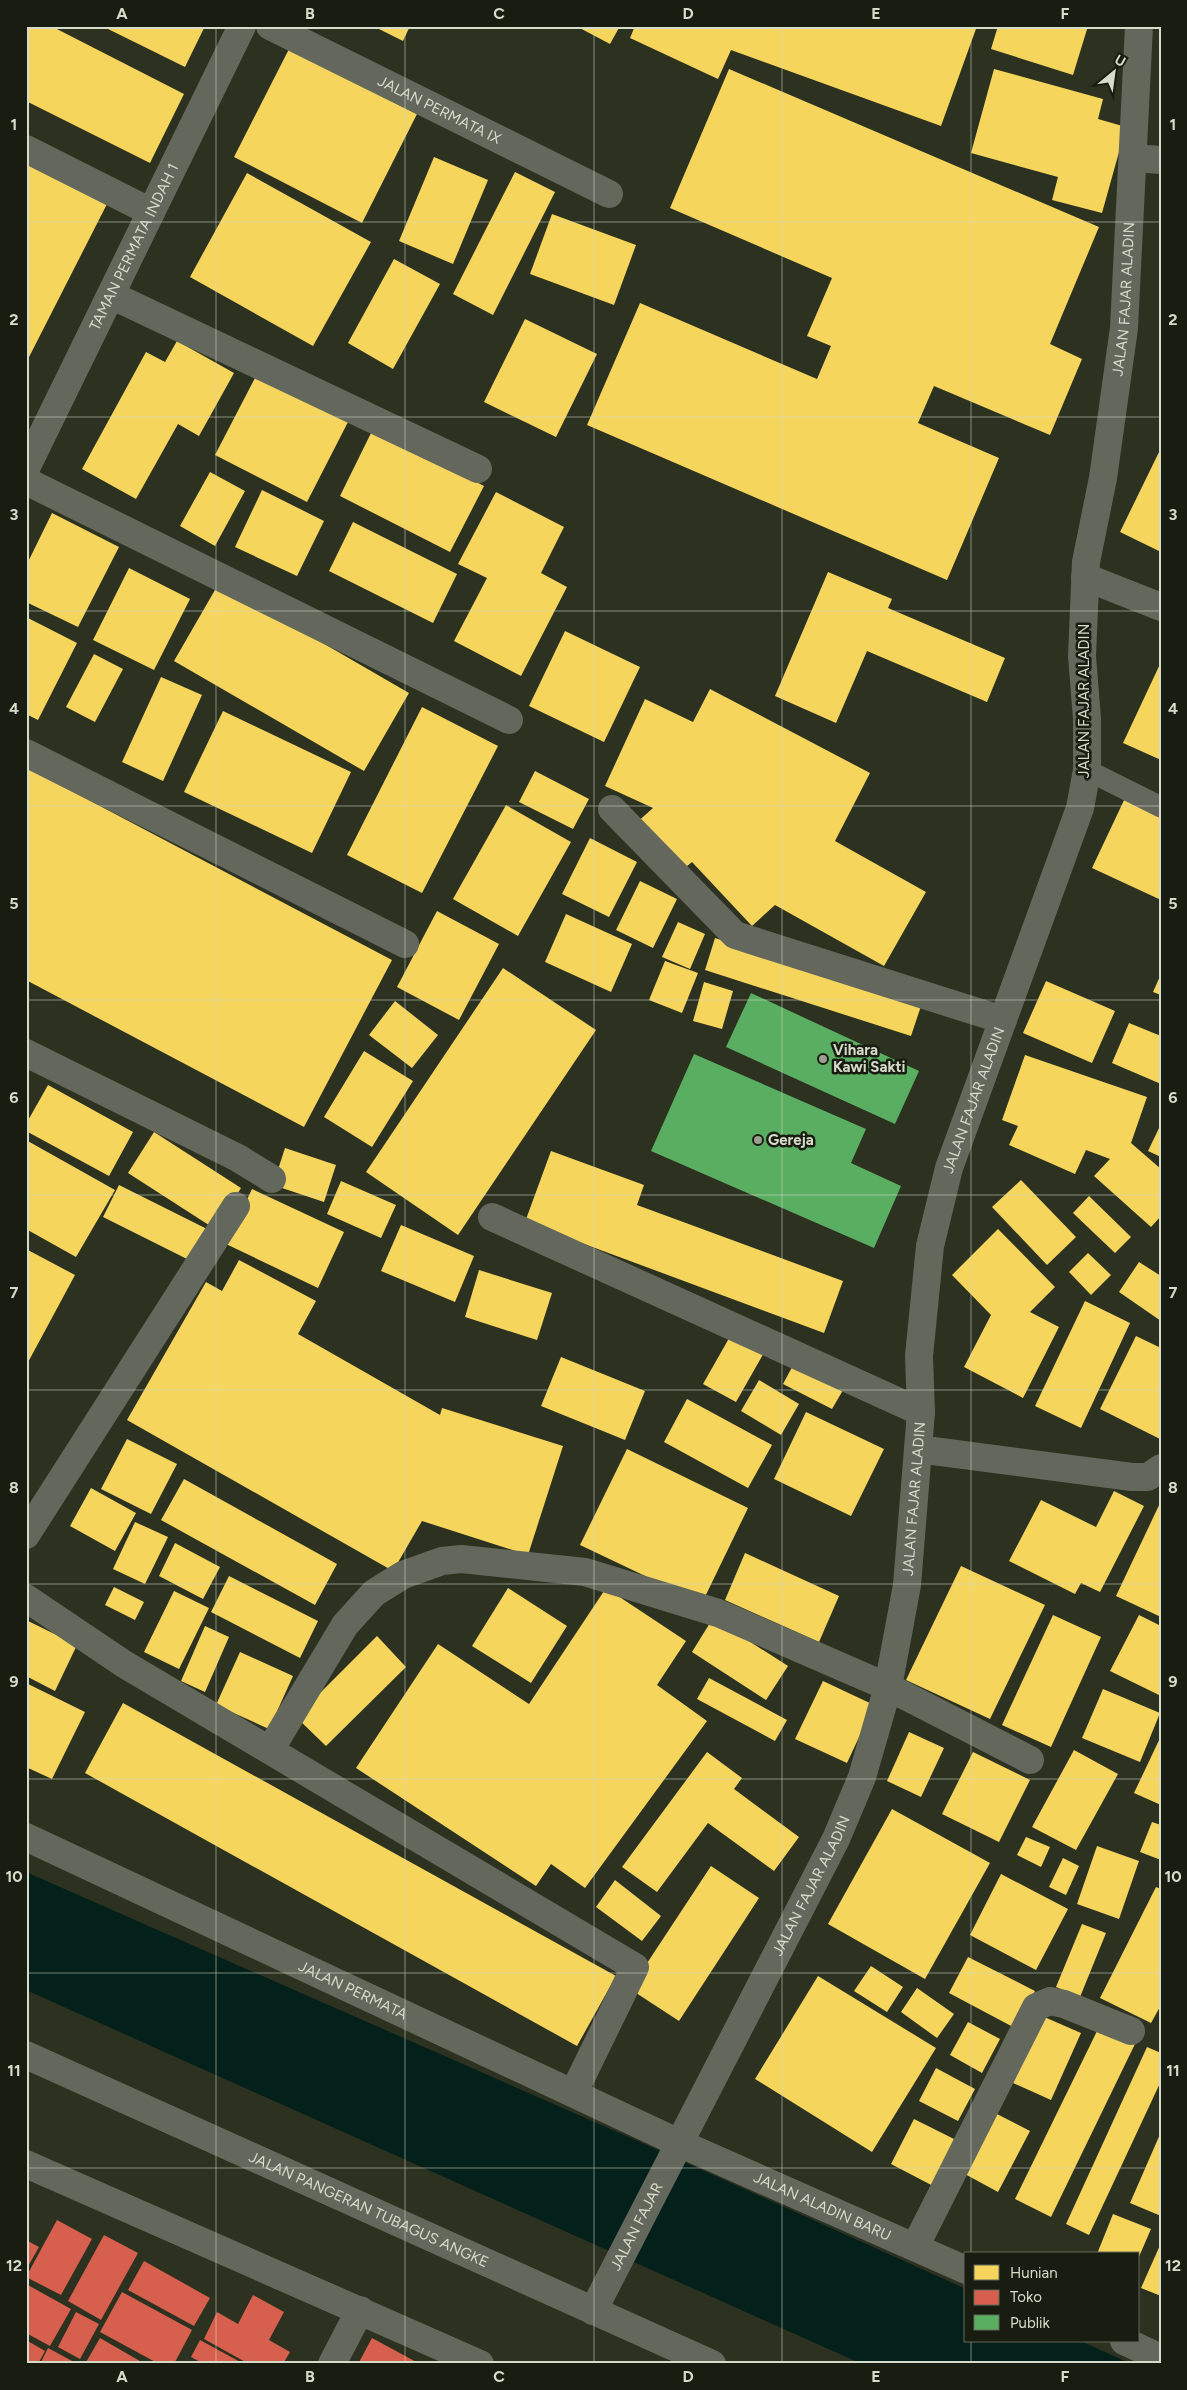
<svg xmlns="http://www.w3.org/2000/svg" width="1187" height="2390" viewBox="0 0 1187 2390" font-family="Figtree,sans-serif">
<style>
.water{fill:#04201b}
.homes{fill:#f6d55c}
.shops{fill:#d6604d}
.public{fill:#5aae61}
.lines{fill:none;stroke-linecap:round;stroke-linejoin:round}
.lane{stroke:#64685c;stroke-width:21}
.street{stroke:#64685c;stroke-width:28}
.secondary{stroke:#64685c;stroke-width:28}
.grid{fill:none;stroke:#d6dbca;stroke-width:1;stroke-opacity:0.55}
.poi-dot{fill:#9aa08e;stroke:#191c10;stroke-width:2}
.labels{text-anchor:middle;stroke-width:5;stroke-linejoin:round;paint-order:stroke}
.street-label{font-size:15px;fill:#d6dbca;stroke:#191c10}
.poi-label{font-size:15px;font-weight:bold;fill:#d6dbca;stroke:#191c10;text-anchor:start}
.neatline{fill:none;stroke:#d6dbca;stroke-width:2}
.grid-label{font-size:16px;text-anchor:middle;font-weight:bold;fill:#d6dbca}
</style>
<rect width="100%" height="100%" fill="#2c3120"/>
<polygon class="water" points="26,1872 640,2142 966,2289 966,2341 1081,2341 1131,2364 862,2364 26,1990"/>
<g class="homes">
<polygon points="26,26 51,26 184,94 150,163 26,101"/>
<polygon points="102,26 205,26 185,67"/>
<polygon points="373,26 410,26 403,41"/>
<polygon points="576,26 620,26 610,44"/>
<polygon points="635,26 977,26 941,126 731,50 718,79 630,38"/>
<polygon points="998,26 1088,26 1073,75 991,49"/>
<polygon points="289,49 417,114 362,223 234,157"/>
<polygon points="729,69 1099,227 1050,344 1082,359 1050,435 934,386 918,423 999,458 947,580 587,425 640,303 817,379 831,346 807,336 832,278 670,208"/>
<polygon points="994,69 1103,99 1098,119 1126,127 1102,213 1052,200 1058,177 971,153"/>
<polygon points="434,157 488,180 453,264 399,241"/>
<polygon points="26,164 107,204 26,363"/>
<polygon points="515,172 555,192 493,315 453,294"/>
<polygon points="247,173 371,242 313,346 190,277"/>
<polygon points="552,214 636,245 614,305 530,274"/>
<polygon points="394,259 440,284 393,369 348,343"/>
<polygon points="525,319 597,354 556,437 484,402"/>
<polygon points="177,341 234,373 199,436 178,424 136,499 82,469 146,352 165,362"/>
<polygon points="257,374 348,422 307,502 215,455"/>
<polygon points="373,429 484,486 450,552 340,496"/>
<polygon points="1161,448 1161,552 1120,532"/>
<polygon points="210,472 245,491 215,546 180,526"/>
<polygon points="262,490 324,521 297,576 235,547"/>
<polygon points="496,492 564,527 541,573 567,587 521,676 454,641 487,578 458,564"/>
<polygon points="52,513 119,547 78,627 26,602 26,566"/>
<polygon points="353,522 457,574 433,623 329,571"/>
<polygon points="129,568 190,599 154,670 93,640"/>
<polygon points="828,572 892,599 888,608 1005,658 987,702 867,651 836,723 775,696"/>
<polygon points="219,583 409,693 364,771 174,661"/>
<polygon points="26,617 77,643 38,720 26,714"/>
<polygon points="565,631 640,667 604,742 529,706"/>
<polygon points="94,654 123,669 95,722 66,707"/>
<polygon points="1161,662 1161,760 1123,743"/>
<polygon points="161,677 202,695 163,781 122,762"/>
<polygon points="710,689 870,773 835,841 926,892 884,966 775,905 752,926 692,862 681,871 635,824 653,808 605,786 645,699 693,722"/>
<polygon points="422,707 498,746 422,893 347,855"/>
<polygon points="223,711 351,772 312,853 184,792"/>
<polygon points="26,767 392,960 304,1127 26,980"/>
<polygon points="535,771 589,799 573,829 519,802"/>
<polygon points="1126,796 1161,812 1161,900 1092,868"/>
<polygon points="506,805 571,842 518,936 453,899"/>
<polygon points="590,838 637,862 609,917 562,894"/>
<polygon points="640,881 677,899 653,948 616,930"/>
<polygon points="437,911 499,944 459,1020 397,987"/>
<polygon points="566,914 632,944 611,992 545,962"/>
<polygon points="678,922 705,934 690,969 662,957"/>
<polygon points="715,938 922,1003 911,1036 705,970"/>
<polygon points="665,961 698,973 682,1013 649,1000"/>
<polygon points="503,968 596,1030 458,1235 366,1172"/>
<polygon points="1161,974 1161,995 1153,992"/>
<polygon points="1046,981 1115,1011 1092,1063 1023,1033"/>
<polygon points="704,982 733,991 722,1029 693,1021"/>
<polygon points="395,1001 438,1035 412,1068 369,1035"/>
<polygon points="1129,1023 1161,1036 1161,1084 1112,1063"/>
<polygon points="364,1051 413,1081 372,1147 324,1117"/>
<polygon points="1025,1055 1147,1097 1131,1143 1161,1169 1161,1216 1151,1227 1094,1176 1110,1159 1086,1150 1075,1174 1009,1145 1018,1126 1002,1120"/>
<polygon points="48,1085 133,1132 109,1176 26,1131 26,1124"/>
<polygon points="1161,1124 1161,1157 1148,1151"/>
<polygon points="154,1132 241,1188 215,1229 128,1173"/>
<polygon points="26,1140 115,1190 76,1257 26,1229"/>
<polygon points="285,1148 336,1165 324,1202 273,1185"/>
<polygon points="551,1151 644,1185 637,1205 843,1281 824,1333 525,1222"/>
<polygon points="1021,1180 1076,1237 1047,1265 992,1207"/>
<polygon points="341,1181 396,1205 381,1238 327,1214"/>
<polygon points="119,1185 213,1232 197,1264 103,1217"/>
<polygon points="252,1189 344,1232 318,1288 226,1244"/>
<polygon points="1089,1196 1131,1237 1115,1253 1073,1213"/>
<polygon points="401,1225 474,1256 455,1302 381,1271"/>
<polygon points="998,1229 1055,1287 1030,1312 1059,1327 1023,1398 964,1367 991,1315 952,1275"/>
<polygon points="26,1249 75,1275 26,1366"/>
<polygon points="1088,1253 1111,1275 1091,1295 1069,1272"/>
<polygon points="239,1260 316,1301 298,1334 440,1415 442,1408 563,1446 528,1555 422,1521 393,1571 127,1420 206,1282 222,1291"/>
<polygon points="1139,1262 1161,1276 1161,1321 1119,1292"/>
<polygon points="479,1270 552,1293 537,1340 465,1317"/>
<polygon points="1085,1301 1130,1323 1081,1428 1035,1406"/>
<polygon points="732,1333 765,1351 736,1402 703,1384"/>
<polygon points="1136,1336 1161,1348 1160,1439 1100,1409"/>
<polygon points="561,1357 645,1391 625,1440 541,1406"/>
<polygon points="797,1358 846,1385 832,1409 783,1384"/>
<polygon points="759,1380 799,1404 781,1435 741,1411"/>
<polygon points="687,1399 772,1445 748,1488 664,1442"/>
<polygon points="806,1412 884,1449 851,1516 774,1479"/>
<polygon points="127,1439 177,1464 151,1514 101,1489"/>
<polygon points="627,1449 748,1508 702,1603 580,1545"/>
<polygon points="184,1479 337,1564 315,1605 161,1520"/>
<polygon points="91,1488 136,1513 115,1551 70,1526"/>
<polygon points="1114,1491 1144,1506 1100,1592 1081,1583 1075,1594 1009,1561 1041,1500 1096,1527"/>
<polygon points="1161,1501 1161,1617 1116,1596"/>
<polygon points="135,1522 168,1537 145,1584 113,1569"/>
<polygon points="175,1543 220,1567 203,1599 159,1576"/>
<polygon points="745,1553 839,1596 819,1642 725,1600"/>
<polygon points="961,1566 1045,1605 990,1719 906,1680"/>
<polygon points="229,1576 318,1621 300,1658 211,1612"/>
<polygon points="114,1587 144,1602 135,1620 105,1605"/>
<polygon points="508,1588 567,1626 531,1683 472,1646"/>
<polygon points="606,1588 686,1641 657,1685 707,1721 585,1888 551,1864 536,1886 356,1768 438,1644 529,1704"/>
<polygon points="174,1591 209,1608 179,1669 144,1652"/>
<polygon points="1053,1615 1101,1637 1051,1747 1002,1725"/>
<polygon points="1139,1615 1161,1626 1161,1696 1110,1671"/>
<polygon points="713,1618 788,1666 766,1700 692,1652"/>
<polygon points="26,1620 77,1645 55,1691 26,1676"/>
<polygon points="205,1626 229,1637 205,1692 181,1681"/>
<polygon points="377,1636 406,1667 326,1746 296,1717"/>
<polygon points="240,1652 293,1676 269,1729 216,1705"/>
<polygon points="709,1678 787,1720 775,1741 697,1699"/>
<polygon points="823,1681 874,1705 847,1763 795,1739"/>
<polygon points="26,1683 85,1712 52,1779 26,1767"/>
<polygon points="1103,1689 1160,1713 1140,1762 1082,1738"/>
<polygon points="123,1703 616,1976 577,2046 85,1773"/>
<polygon points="909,1732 944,1748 921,1797 887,1781"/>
<polygon points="1161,1736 1161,1805 1134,1793"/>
<polygon points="1074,1750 1118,1774 1076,1850 1032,1827"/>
<polygon points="707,1752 742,1778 734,1789 799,1837 774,1871 708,1823 657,1892 622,1867"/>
<polygon points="973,1752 1030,1780 999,1842 942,1814"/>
<polygon points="892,1809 990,1863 925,1979 828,1924"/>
<polygon points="1152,1822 1161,1825 1161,1860 1140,1852"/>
<polygon points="1026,1837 1050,1847 1041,1867 1017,1855"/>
<polygon points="1097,1846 1139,1861 1119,1919 1077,1904"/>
<polygon points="1063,1858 1079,1866 1066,1895 1049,1887"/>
<polygon points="711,1866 759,1898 679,2021 630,1989"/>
<polygon points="1001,1874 1068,1909 1036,1970 970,1935"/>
<polygon points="615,1880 661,1916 642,1941 596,1907"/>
<polygon points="1156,1887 1161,1889 1161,2005 1151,2023 1100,1998"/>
<polygon points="1082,1924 1106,1933 1080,1997 1056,1987"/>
<polygon points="968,1957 1035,1991 1015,2028 949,1993"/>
<polygon points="871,1966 903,1987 887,2012 854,1991"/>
<polygon points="818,1976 936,2048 872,2152 755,2079"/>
<polygon points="917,1988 954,2014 937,2038 901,2012"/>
<polygon points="1042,2016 1081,2033 1051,2100 1013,2083"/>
<polygon points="968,2022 1000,2039 982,2073 950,2055"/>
<polygon points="1099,2027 1135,2044 1051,2217 1015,2199"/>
<polygon points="1147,2047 1161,2053 1161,2081 1089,2235 1066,2224"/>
<polygon points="936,2068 975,2089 958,2121 919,2101"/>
<polygon points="995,2113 1030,2131 998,2192 963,2173"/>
<polygon points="914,2119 960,2142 937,2188 891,2164"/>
<polygon points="1161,2132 1161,2216 1130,2203"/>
<polygon points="1113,2214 1151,2229 1138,2259 1138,2254 1097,2254"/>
<polygon points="1161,2243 1161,2296 1141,2288"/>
</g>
<g class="shops">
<polygon points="57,2220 92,2239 61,2295 26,2277"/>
<polygon points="104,2235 138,2253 101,2320 68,2301"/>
<polygon points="26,2240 39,2247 26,2270"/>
<polygon points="144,2261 210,2298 194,2326 128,2290"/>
<polygon points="26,2284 71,2309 50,2346 26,2333"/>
<polygon points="122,2292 192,2330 174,2364 159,2364 100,2332"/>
<polygon points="253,2295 284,2312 269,2340 290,2352 283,2364 249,2364 204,2339 217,2312 238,2324"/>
<polygon points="76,2312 99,2324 80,2359 58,2347"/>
<polygon points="100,2338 145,2364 85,2364"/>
<polygon points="372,2338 420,2364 358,2364"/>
<polygon points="26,2340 45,2351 38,2364 26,2364"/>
<polygon points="200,2340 244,2364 204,2364 191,2357"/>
<polygon points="48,2348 74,2362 73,2364 40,2364"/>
</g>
<g class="public">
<polygon points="751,993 919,1071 895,1124 726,1047"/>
<polygon points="694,1054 866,1129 851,1163 901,1186 874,1248 651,1151"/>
</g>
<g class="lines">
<polyline class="lane" points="1087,770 1161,807"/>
<g class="street">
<path id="s1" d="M270,26l339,168"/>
<polyline points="26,149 151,212"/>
<polyline points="1133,158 1161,160"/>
<polyline points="111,295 478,469"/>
<path id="s2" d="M26,468l216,-442"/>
<polyline points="26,481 509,720"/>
<polyline points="1085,577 1161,607"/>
<polyline points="26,753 405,944"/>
<polyline points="612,809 735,935 1003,1020"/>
<polyline points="26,1053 238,1158 272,1179"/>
<polyline points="492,1217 921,1412"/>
<polyline points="918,1449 1132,1477 1148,1477 1161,1468"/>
<polyline points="26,1535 236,1206"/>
<polyline points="26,1598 124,1664 635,1967 574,2092"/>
<polyline points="270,1750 345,1625 374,1593 403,1575 442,1561 461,1559 585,1572 718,1613 888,1687 1030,1760"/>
<polyline points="915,2247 1036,2007 1050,2001 1064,2004 1131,2031"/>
<polyline points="332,2364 360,2310"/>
</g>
<g class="secondary">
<path id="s3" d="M26,1837l653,306 287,127"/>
<path id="s4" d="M26,2055l686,309"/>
<polyline points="26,2164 480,2364"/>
<path id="s5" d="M593,2311l243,-472 26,-62 26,-90 19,-102 14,-173 -2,-56 11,-110 19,-78 131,-360 7,-38v-51l-5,-63 4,-94 17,-84 21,-150 15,-302"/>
<polyline points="1124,2341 1161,2358"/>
</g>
</g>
<path class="grid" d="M216,26v2338M405,26v2338M594,26v2338M782,26v2338M971,26v2228M26,222h1135M26,417h1135M26,611h1135M26,806h1135M26,1000h1135M26,1195h1135M26,1390h1135M26,1584h1135M26,1779h1135M26,1973h1135M26,2168h1135M971,2341v23"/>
<g class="poi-dot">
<circle cx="823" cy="1059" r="5"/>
<circle cx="758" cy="1140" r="5"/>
</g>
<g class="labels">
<g class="street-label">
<text dy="5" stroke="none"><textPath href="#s1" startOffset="189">JALAN PERMATA IX</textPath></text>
<text dy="5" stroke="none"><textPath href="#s2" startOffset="246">TAMAN PERMATA INDAH 1</textPath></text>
<text dy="5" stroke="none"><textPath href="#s5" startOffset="2112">JALAN FAJAR ALADIN</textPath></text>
<text transform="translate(1084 701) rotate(-90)" y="5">JALAN FAJAR ALADIN</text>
<text dy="5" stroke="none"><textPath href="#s5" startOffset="1288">JALAN FAJAR ALADIN</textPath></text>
<text dy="5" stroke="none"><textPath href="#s5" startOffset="882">JALAN FAJAR ALADIN</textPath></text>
<text dy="5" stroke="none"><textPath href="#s5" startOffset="478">JALAN FAJAR ALADIN</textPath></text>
<text dy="5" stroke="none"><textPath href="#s3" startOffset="361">JALAN PERMATA</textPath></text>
<text dy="5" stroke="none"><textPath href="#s3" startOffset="878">JALAN ALADIN BARU</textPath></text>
<text dy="5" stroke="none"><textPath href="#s4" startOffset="376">JALAN PANGERAN TUBAGUS ANGKE</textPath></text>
<text dy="5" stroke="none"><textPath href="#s5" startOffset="95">JALAN FAJAR</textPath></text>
</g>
<g class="poi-label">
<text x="833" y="1055">Vihara<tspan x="833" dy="17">Kawi Sakti</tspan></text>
<text x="768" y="1145">Gereja</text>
</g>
</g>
<rect width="1187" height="2390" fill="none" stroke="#191c10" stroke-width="55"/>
<rect x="964" y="2252" width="175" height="90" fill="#191c10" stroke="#65685a"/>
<rect x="974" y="2265" width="25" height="15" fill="#f6d55c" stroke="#65685a"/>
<text x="1010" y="2278" font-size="15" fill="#d6dbca">Hunian</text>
<rect x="974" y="2290" width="25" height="15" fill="#d6604d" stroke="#65685a"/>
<text x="1010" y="2302" font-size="15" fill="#d6dbca">Toko</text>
<rect x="974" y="2315" width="25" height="15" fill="#5aae61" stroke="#65685a"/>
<text x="1010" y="2328" font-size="15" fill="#d6dbca">Publik</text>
<g transform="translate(1114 72) rotate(29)" stroke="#191c10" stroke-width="4" paint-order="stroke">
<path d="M0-4L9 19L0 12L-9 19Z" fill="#d6dbca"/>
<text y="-8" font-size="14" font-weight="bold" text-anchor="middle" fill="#d6dbca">U</text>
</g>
<rect x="28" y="28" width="1132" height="2334" class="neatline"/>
<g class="grid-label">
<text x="122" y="19">A</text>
<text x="310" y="19">B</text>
<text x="499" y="19">C</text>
<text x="688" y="19">D</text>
<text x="876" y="19">E</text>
<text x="1065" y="19">F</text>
<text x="14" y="130">1</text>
<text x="1173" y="130">1</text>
<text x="14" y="325">2</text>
<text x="1173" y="325">2</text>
<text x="14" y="520">3</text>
<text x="1173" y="520">3</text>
<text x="14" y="714">4</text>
<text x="1173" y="714">4</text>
<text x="14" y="909">5</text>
<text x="1173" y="909">5</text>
<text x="14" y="1103">6</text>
<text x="1173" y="1103">6</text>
<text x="14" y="1298">7</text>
<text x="1173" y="1298">7</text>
<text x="14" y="1493">8</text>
<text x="1173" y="1493">8</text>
<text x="14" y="1687">9</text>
<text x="1173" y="1687">9</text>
<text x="14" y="1882">10</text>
<text x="1173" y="1882">10</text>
<text x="14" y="2076">11</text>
<text x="1173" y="2076">11</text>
<text x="14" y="2271">12</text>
<text x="1173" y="2271">12</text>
<text x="122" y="2382">A</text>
<text x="310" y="2382">B</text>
<text x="499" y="2382">C</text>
<text x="688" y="2382">D</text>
<text x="876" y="2382">E</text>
<text x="1065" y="2382">F</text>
</g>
</svg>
